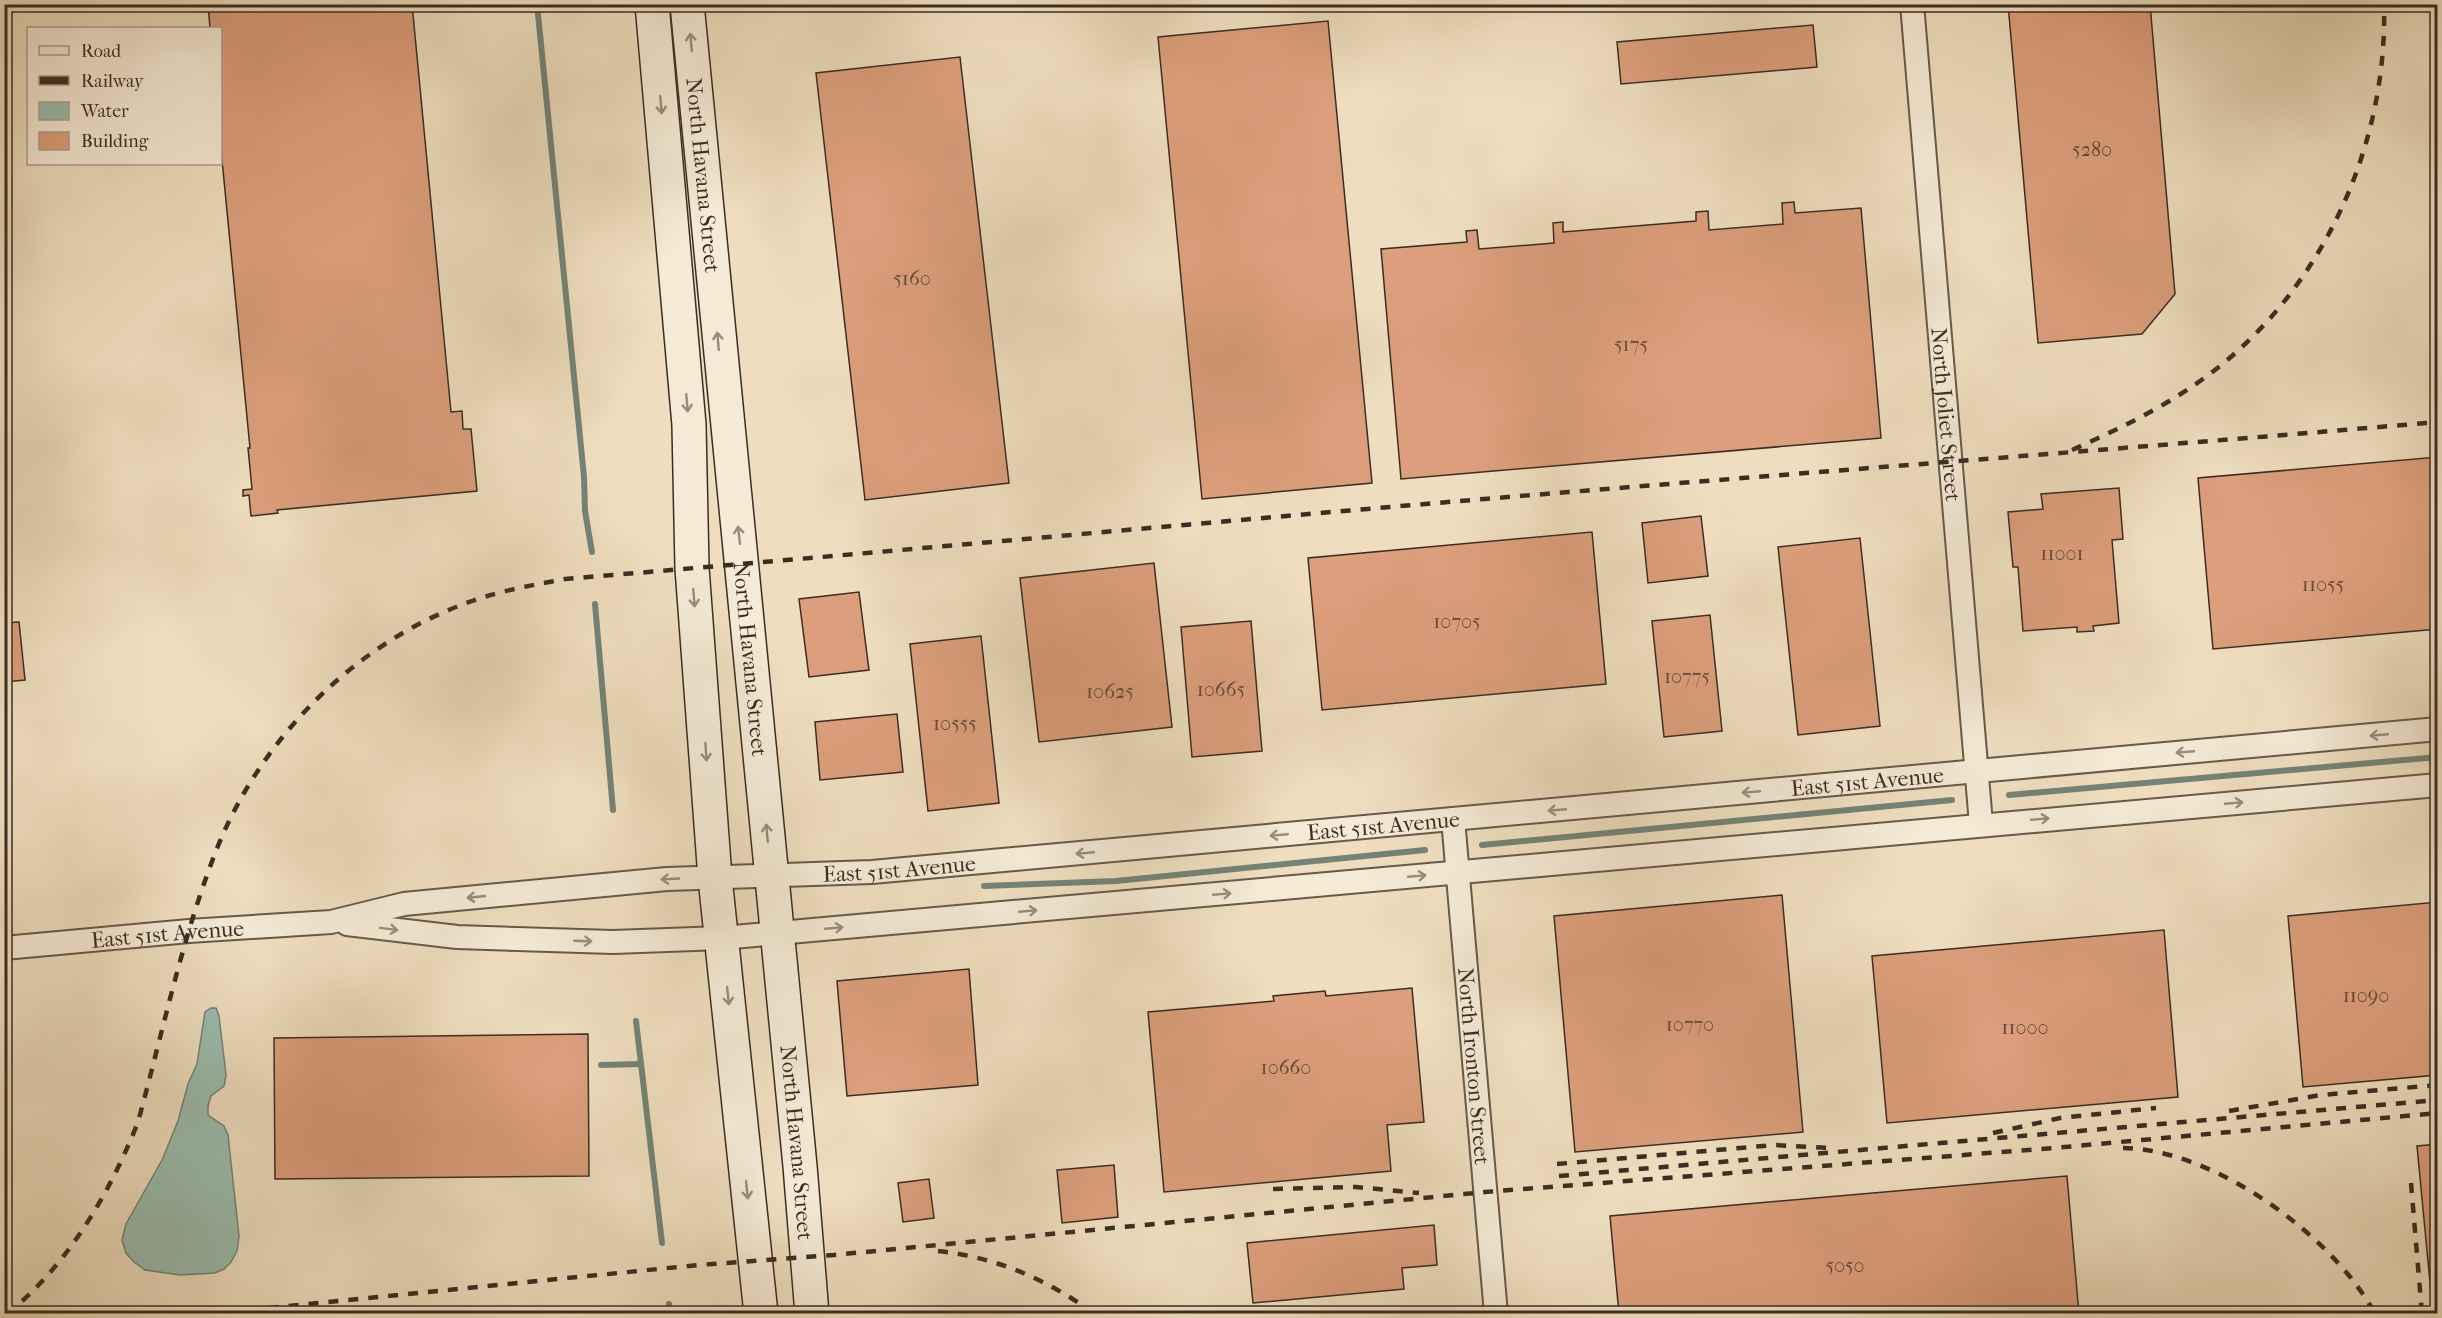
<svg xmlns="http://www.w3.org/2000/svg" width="2442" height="1318" viewBox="0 0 2442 1318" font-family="'IM FELL French Canon',serif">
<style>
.water{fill:#9abcae;stroke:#748377;stroke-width:1.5}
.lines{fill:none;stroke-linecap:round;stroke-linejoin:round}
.stream{stroke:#748377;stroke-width:6}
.building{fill:#dc9e7c;stroke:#3b2d24;stroke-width:1.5}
.street-casing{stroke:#68594b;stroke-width:26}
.secondary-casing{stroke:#3b2d24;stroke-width:36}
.street{stroke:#f4ead5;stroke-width:22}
.secondary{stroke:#f4ead5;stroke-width:33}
.rail{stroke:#3b2d24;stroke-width:4.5;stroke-dasharray:10 10;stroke-linecap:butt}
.oneway{stroke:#988c7c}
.labels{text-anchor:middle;stroke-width:5;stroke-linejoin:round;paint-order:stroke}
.number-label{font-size:20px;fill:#63493a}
.street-label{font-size:22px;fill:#3b2d24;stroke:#f4ead5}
</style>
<rect width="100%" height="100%" fill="#eedebf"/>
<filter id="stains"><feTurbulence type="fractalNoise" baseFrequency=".00333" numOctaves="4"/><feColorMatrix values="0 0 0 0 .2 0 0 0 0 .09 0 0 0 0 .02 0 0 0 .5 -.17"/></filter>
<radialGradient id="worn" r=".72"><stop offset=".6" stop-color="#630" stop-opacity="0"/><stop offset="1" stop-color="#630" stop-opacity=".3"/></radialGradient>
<polygon class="water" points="211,1008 216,1008 219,1016 226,1075 224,1086 211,1096 208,1106 208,1115 224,1126 228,1135 239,1236 237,1251 231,1262 224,1269 215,1273 180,1275 145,1270 134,1262 126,1253 122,1240 126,1224 162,1160 178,1121 188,1084 197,1064 205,1012"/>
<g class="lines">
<g class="stream">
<polyline points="537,4 584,477 585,511 592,552"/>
<polyline points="595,604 613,810"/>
<polyline points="2009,795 2438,757"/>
<polyline points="1482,845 1952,800"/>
<polyline points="984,886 1116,881 1425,850"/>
<polyline points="636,1021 662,1243"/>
<polyline points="601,1065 641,1064"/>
<polyline points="669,1304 670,1314"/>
</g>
</g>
<g class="building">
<polygon points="208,4 412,4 451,412 462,411 463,429 471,429 477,491 277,510 278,513 251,516 249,495 243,496 243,490 252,489 248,448 250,448 220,139 220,28 210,28"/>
<polygon points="2008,4 2150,4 2175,294 2142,334 2038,343"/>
<polygon points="1328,21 1372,483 1202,499 1158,37"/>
<polygon points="1813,25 1817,67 1621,84 1617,42"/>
<polygon points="960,57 1009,483 865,500 816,73"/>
<polygon points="1794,202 1795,213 1861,208 1881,438 1401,479 1381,249 1467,242 1466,231 1477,230 1479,249 1554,243 1553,223 1563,222 1563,232 1696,221 1696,212 1708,211 1709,230 1783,224 1782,203"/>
<polygon points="2438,457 2438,629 2213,649 2198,478"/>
<polygon points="2119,488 2123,539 2112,540 2119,623 2093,626 2094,631 2077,632 2077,627 2023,631 2018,567 2013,567 2008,512 2043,509 2041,494"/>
<polygon points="1701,516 1708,576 1648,583 1642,523"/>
<polygon points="1592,532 1606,684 1322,710 1308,558"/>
<polygon points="1860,538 1880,726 1798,735 1778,547"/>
<polygon points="1154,563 1172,727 1039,742 1020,578"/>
<polygon points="859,592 869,670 809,677 799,599"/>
<polygon points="1710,615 1722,731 1664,737 1652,621"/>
<polygon points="1251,621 1262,751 1192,757 1181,627"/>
<polygon points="19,622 25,680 4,682 4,623"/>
<polygon points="981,636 999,803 928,811 910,644"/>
<polygon points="897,714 903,772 820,780 815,722"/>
<polygon points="1782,895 1803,1132 1575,1152 1554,916"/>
<polygon points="2438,902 2438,1075 2303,1087 2288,916"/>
<polygon points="2164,930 2178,1097 1887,1123 1872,956"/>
<polygon points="969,969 978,1085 847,1096 837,981"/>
<polygon points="1412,988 1424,1122 1387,1125 1391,1171 1164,1192 1148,1012 1274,1001 1273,996 1325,991 1326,996"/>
<polygon points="588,1034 589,1176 275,1179 274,1038"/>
<polygon points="2438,1144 2438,1314 2433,1314 2417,1146"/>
<polygon points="1114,1165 1118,1217 1062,1223 1057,1170"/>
<polygon points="2067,1176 2079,1314 1619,1314 1610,1216"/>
<polygon points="929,1179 934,1218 903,1222 898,1183"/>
<polygon points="1434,1225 1437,1265 1402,1268 1404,1289 1253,1303 1247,1243"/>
</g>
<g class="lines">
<defs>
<g id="street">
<path id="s1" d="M1912,4l69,820"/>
<path id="s2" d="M1453,819l43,495"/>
<polyline points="347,924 457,937 613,942 722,938 2438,785"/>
<path id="s3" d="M4,948l185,-17 142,-9 73,-18 263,-25 205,-7 1566,-143"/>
</g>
<g id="secondary">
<polyline points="652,4 689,425 692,568 715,878 761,1314"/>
<path id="s4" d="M687,4l113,1162 12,148"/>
</g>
</defs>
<use href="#street" class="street-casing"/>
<use href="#secondary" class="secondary-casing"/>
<use href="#street" class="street"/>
<use href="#secondary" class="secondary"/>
<g class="rail">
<path d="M2072,450c47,-21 93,-43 135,-74 115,-85 181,-230 177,-372"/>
<polyline points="2229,1111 2321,1095 2438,1085"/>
<polyline points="1993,1133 2060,1118 2156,1108"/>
<path d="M2123,1148c90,1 210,87 252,166"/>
<polyline points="1557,1164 1774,1145 1830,1148"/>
<polyline points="1559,1176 2438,1100"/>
<polyline points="2411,1183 2422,1314"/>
<polyline points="1273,1189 1356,1187 1419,1193"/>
<path d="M938,1251c58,6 110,29 157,63"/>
<path d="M7,1314c61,-49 103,-121 131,-192 25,-91 44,-184 78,-271 44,-113 141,-210 256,-250 31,-11 62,-16 93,-22 311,-26 621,-55 931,-81 314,-26 628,-49 942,-76"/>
<polyline points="209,1314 698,1265 834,1255 1485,1192 2054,1148 2438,1113"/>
</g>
</g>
<defs><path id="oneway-shaft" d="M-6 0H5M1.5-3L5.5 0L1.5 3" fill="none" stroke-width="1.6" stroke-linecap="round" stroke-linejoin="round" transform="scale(1.5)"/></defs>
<g class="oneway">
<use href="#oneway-shaft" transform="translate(691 42) rotate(-95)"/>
<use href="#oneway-shaft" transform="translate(661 105) rotate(85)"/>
<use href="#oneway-shaft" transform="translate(718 341) rotate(-95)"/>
<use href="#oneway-shaft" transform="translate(687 403) rotate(85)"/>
<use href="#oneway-shaft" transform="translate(739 535) rotate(-96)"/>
<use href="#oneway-shaft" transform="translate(694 598) rotate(85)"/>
<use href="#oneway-shaft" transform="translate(2379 735) rotate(175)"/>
<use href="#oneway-shaft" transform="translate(706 752) rotate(86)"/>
<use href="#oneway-shaft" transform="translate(2185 752) rotate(175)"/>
<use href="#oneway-shaft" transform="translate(1751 792) rotate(175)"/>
<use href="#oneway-shaft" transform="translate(2234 803) rotate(-5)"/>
<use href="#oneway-shaft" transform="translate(1557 810) rotate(175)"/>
<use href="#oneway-shaft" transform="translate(2040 819) rotate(-5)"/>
<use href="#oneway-shaft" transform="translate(767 833) rotate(-95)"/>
<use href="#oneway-shaft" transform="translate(1279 835) rotate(175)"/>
<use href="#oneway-shaft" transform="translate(1085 853) rotate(175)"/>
<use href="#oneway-shaft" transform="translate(1417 876) rotate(-5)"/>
<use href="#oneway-shaft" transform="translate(670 879) rotate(177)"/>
<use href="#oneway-shaft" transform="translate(1222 894) rotate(-5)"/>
<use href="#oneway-shaft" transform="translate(476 897) rotate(174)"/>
<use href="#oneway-shaft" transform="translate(1028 911) rotate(-5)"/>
<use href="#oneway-shaft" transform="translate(834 928) rotate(-5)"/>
<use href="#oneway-shaft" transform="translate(389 929) rotate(7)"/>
<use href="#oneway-shaft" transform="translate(583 941) rotate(2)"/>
<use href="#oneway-shaft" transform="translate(728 996) rotate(84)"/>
<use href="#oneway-shaft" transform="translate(747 1190) rotate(84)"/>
</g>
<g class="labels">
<g class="number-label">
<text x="2092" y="156">5280</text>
<text x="912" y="285">5160</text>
<text x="1631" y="351">5175</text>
<text x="2062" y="560">11001</text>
<text x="2323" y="591">11055</text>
<text x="1457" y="628">10705</text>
<text x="1687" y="683">10775</text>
<text x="1221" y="696">10665</text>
<text x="1110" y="698">10625</text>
<text x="955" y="730">10555</text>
<text x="2366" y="1002">11090</text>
<text x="1690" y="1031">10770</text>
<text x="2025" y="1034">11000</text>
<text x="1286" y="1074">10660</text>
<text x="1845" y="1272">5050</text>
</g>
<g class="street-label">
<text dy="8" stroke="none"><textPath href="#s4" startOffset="172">North Havana Street</textPath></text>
<text dy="8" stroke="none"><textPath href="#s1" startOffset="412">North Joliet Street</textPath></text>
<text dy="8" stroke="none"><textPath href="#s4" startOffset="658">North Havana Street</textPath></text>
<text dy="8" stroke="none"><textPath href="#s3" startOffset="1872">East 51st Avenue</textPath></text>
<text dy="8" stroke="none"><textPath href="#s3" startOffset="1386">East 51st Avenue</textPath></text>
<text dy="8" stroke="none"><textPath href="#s3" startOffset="900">East 51st Avenue</textPath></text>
<text dy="8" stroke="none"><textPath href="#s3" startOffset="164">East 51st Avenue</textPath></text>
<text dy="8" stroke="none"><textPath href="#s2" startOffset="248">North Ironton Street</textPath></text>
<text dy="8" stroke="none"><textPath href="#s4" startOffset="1144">North Havana Street</textPath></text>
</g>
</g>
<rect width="2442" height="1318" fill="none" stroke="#eedebf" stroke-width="24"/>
<rect x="6" y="6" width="2430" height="1306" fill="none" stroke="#3b2d24" stroke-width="3"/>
<rect x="12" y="12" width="2418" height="1294" fill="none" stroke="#3b2d24" stroke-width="1.5"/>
<rect x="27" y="27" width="195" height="138" fill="#f4ead5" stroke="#aa9e8e" stroke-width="1.5"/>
<rect x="39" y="46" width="30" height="9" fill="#f4ead5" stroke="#aa9e8e" stroke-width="1.5"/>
<text x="81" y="57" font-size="18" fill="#3b2d24">Road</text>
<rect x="39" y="76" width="30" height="9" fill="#3b2d24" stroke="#aa9e8e" stroke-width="1.5"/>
<text x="81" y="87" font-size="18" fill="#3b2d24">Railway</text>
<rect x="39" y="102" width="30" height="18" fill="#9abcae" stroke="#aa9e8e" stroke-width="1.5"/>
<text x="81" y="117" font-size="18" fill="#3b2d24">Water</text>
<rect x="39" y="132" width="30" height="18" fill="#dc9e7c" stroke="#aa9e8e" stroke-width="1.5"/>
<text x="81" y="147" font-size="18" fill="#3b2d24">Building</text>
<rect width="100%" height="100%" filter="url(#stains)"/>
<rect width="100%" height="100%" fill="url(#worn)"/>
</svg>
